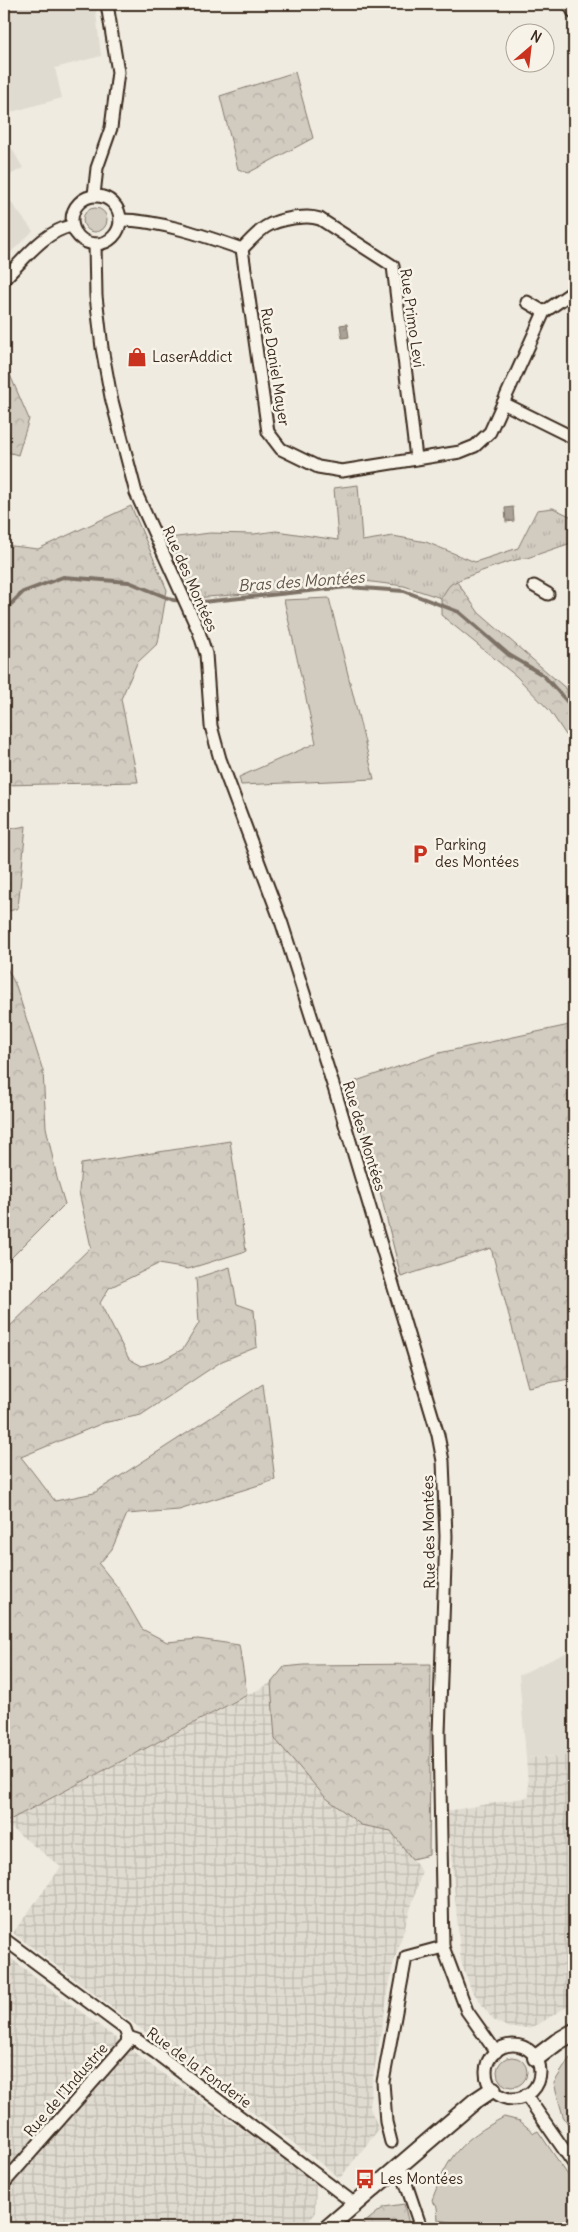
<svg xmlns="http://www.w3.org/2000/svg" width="578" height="2232" viewBox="0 0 578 2232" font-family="Delius,sans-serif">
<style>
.built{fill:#e0dbd0}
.industrial{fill:url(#industrial-grid)}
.green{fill:#d1cbc0;stroke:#867a6f}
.forest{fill:url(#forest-crowns);stroke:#867a6f}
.park{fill:url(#park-tufts);stroke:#867a6f}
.water{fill:url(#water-ripples);stroke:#7e7266}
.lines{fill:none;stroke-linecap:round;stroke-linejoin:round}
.stream{stroke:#7e7266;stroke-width:4}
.minor-casing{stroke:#3b2a1e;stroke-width:15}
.tertiary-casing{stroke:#3b2a1e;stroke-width:19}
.secondary-casing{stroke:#3b2a1e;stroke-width:20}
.minor{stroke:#f7f3e8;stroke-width:11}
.tertiary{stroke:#f7f3e8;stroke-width:15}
.secondary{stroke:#f7f3e8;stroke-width:16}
.labels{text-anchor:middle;stroke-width:5;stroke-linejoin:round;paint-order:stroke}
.street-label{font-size:15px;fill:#3b2a1e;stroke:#f7f3e8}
.poi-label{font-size:15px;fill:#3b2a1e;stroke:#f7f3e8;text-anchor:start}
.water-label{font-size:16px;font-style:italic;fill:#625448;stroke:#f7f3e8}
</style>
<defs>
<pattern id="industrial-grid" width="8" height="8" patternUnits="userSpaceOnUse" patternTransform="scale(1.25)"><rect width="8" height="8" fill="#e0dbd0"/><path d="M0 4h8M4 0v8" fill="none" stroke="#c1bcb2"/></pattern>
<pattern id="forest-crowns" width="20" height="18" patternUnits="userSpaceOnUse" patternTransform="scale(1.25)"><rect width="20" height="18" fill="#d1cbc0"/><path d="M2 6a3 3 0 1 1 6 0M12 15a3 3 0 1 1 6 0" fill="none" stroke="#b4aea5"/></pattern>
<pattern id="park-tufts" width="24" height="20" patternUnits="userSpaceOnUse" patternTransform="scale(1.25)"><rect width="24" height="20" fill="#d1cbc0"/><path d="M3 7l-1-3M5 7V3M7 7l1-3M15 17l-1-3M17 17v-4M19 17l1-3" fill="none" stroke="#b4aea5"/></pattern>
<pattern id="water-ripples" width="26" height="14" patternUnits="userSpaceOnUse" patternTransform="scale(1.25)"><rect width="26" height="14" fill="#aaa296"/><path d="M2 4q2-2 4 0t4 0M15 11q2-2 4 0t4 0" fill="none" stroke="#8c847a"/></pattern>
</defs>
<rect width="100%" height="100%" fill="#efebe0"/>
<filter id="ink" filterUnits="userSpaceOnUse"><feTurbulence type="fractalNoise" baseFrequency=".02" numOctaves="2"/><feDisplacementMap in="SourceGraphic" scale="10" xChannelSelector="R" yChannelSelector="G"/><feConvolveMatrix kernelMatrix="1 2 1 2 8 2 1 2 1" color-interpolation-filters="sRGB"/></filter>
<g filter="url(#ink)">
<g class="built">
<polygon points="4,4 95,4 101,56 55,68 62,98 4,114"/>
<polygon points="4,135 23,168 4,178"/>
<polygon points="4,193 33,231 4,259"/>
<polygon points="574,1649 574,1755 526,1758 519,1675"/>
</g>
<g class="industrial">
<polygon points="271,1683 391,1831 422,1872 393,1965 372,2083 370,2108 379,2129 340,2178 13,1933 61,1867 5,1823"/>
<polygon points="574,1755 574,2002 539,2024 528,2028 510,2028 493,2020 471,1989 461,1961 447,1811 529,1797 526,1758"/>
<polygon points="4,1953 152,2066 316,2181 315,2214 301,2228 4,2228"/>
</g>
<g class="green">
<circle cx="95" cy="220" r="12"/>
<polygon points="329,598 374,779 241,785 239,777 316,743 284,600"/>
<polygon points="574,2056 574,2134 563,2116 554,2083 569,2059"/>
<circle cx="512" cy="2072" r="15"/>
<path d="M504,2117l16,4 14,12 4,-2 36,53v44h-91l-45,-8 -1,-13 -5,-7c17,-46 28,-59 72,-83z"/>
</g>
<g class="forest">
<polygon points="295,72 313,138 248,173 238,169 220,96"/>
<polygon points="4,361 29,419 18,455 4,451"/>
<polygon points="131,506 167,590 158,643 137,663 121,699 138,782 4,785 4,545 38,549"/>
<polygon points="452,575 479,613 570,692 574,699 574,747 550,711 516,676 441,615 441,598"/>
<polygon points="26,826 18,908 4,913 4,830"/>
<polygon points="4,962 16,986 43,1071 46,1127 57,1178 65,1204 4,1265"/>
<polygon points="574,1024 574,1378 528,1387 491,1248 401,1277 353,1082 439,1053"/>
<polygon points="230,1141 246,1251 188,1269 158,1264 109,1288 100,1303 129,1359 142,1366 163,1360 183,1349 199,1323 196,1278 230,1267 237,1304 254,1310 257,1347 222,1361 141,1415 103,1423 21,1457 55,1501 94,1493 263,1384 275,1480 179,1510 127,1514 112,1549 99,1564 119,1589 142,1629 167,1642 198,1639 239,1645 247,1695 4,1823 4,1332 91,1247 79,1192 81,1164"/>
<polygon points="431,1664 429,1855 412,1859 391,1831 361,1825 325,1797 275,1739 271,1683 284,1667 304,1665"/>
<polygon points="404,2204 410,2228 358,2228 384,2207"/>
</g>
<path class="park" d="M358,485l4,56 31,-5 33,6 49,20 43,-14 19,-38 16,-2 21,10v24l-47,16c-9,-1 -70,21 -77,27 -3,3 -6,9 -9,13l-37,-12 -48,-6 -72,11 -90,7 -25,-60 41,-5 44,1 22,-3 62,9 -4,-52z"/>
<g class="water">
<polygon points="347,324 349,337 342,338 340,325"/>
<polygon points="513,507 514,521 506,522 505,508"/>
</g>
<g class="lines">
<polyline class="stream" points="4,611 23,592 63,577 129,582 173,600 202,602 348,587 404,591 459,612 509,655 543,675 574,709"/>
<defs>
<g id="minor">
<polyline points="569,4 574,13"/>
<polyline points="94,195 97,168 111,128 118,72 107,4"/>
<circle cx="96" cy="220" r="24"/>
<path d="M120,220c39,0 85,16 122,29l26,183 13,17 37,18 24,4 118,-19 15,-6 15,-14 54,-120 30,-21"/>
<polyline points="95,244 96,296 102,348 111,397 136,493 199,632 206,654 211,726 220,759 282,924 335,1091 438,1435 443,1461 446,1536 439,1733 443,1947 467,2011 496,2052"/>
<path d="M242,249c18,-19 24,-27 51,-31 10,-1 17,-2 27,1l73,47 23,192"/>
<path d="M4,279c20,-19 39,-47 67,-53"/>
<polyline points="527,302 544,312"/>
<polyline points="503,403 574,438"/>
<polyline points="534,586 548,594"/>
<polyline points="4,1939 125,2029 128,2037"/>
<polyline points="128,2037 137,2040 156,2053 355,2204"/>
<circle cx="513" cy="2072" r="27"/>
<polyline points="526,2095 574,2164"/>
<polyline points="391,2142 386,2122 383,2082 406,1957 443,1947"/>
<polyline points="400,2166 421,2228"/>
<polyline points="4,2183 127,2043 128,2037"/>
</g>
<polyline id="tertiary" points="327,2228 475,2101 493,2089"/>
<polyline id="secondary" points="536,2058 557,2042 574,2032"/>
</defs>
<use href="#minor" class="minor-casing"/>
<use href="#tertiary" class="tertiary-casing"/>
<use href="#secondary" class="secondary-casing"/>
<use href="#minor" class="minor"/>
<use href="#tertiary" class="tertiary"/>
<use href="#secondary" class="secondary"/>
</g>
</g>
<defs>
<symbol id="shop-bare" viewBox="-9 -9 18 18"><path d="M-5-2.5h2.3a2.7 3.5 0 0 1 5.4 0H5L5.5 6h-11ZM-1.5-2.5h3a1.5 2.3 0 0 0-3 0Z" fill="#c8321e" stroke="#f7f3e8" stroke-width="2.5" paint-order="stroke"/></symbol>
<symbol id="parking-bare" viewBox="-9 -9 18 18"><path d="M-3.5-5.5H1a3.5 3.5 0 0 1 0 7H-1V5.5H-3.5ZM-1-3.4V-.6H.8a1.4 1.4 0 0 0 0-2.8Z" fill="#c8321e" stroke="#f7f3e8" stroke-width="2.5" paint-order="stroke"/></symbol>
<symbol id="bus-bare" viewBox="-9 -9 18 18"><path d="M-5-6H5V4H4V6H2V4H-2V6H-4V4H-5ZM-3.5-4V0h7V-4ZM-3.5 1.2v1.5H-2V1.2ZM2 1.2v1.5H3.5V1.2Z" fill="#c8321e" stroke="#f7f3e8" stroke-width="2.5" paint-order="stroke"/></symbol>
</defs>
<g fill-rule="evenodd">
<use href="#shop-bare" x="123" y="343" width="28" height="28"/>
<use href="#parking-bare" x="406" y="840" width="28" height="28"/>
<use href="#bus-bare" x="351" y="2165" width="28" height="28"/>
</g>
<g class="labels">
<g class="street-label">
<text transform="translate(412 318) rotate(82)" y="5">Rue Primo Levi</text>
<text transform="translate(275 367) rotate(81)" y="5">Rue Daniel Mayer</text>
<text transform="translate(190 579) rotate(66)" y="5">Rue des Montées</text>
<text transform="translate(364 1136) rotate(73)" y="5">Rue des Montées</text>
<text transform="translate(429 1532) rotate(-91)" y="5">Rue des Montées</text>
<text transform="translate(199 2068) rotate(36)" y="5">Rue de la Fonderie</text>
<text transform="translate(66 2090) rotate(-49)" y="5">Rue de l'Industrie</text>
</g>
<g class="poi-label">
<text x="152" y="362">LaserAddict</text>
<text x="435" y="850">Parking<tspan x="435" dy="17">des Montées</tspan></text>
<text x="380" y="2184">Les Montées</text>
</g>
<g class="water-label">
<text transform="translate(301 581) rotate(-4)" y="6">Bras des Montées</text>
</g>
</g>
<rect width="578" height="2232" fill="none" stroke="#f7f3e8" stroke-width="20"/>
<rect x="10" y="10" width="558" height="2212" fill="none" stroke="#3b2a1e" stroke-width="2" filter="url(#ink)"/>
<g transform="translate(530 48) rotate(28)"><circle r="24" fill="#f7f3e8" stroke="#aca397"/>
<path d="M0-4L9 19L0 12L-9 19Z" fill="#c8321e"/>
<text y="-8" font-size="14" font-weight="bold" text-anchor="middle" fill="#3b2a1e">N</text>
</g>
</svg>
